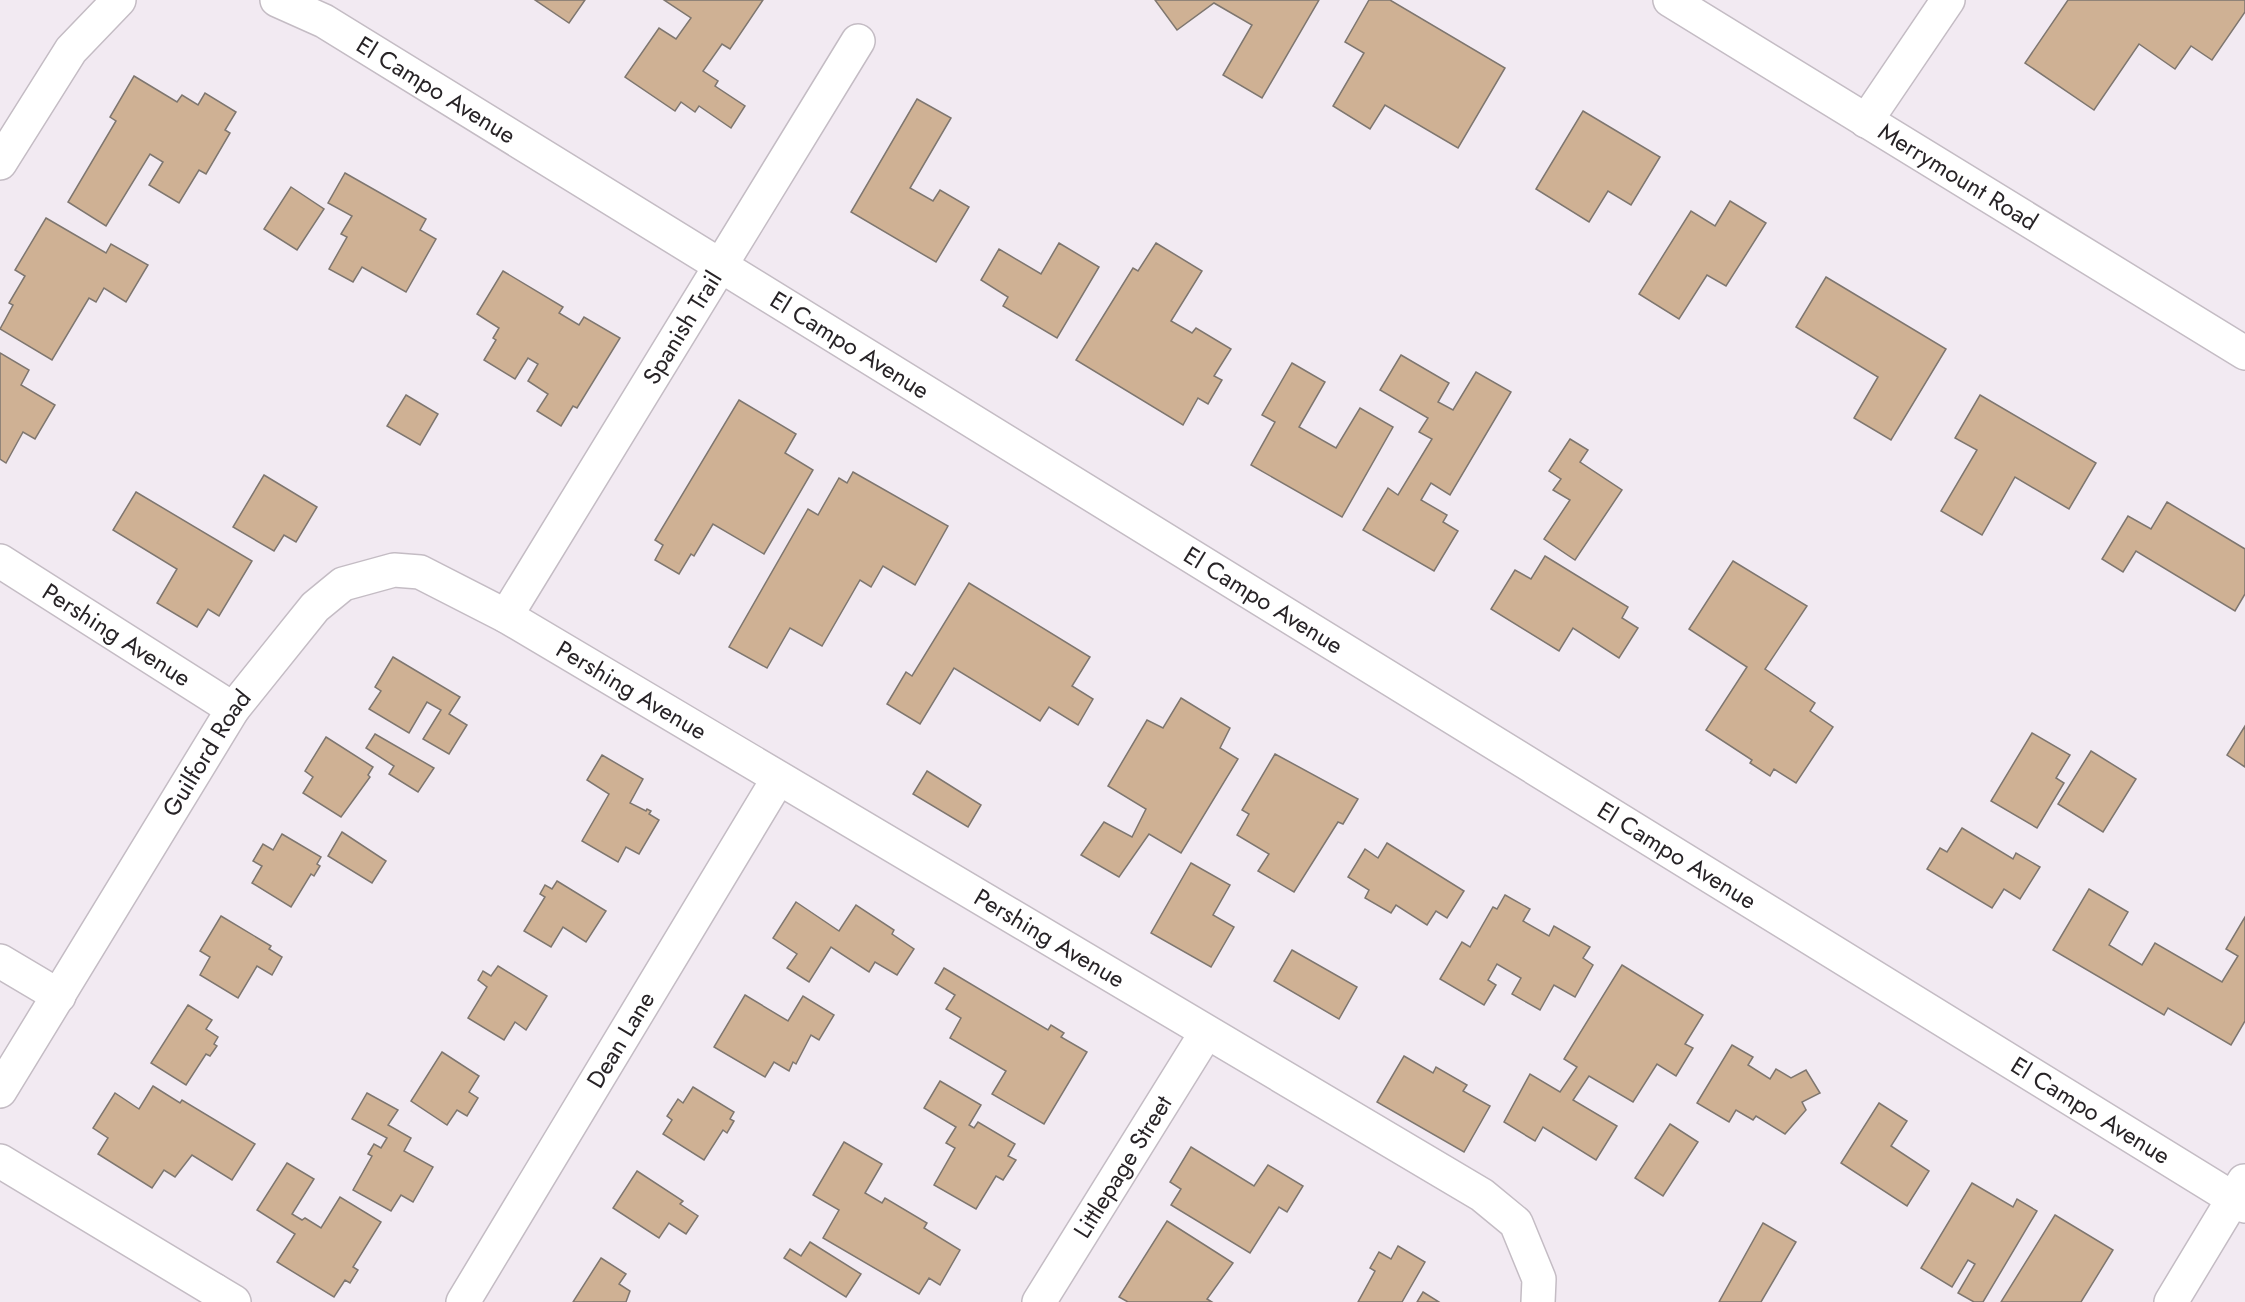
<svg xmlns="http://www.w3.org/2000/svg" width="2245" height="1302" viewBox="0 0 2245 1302" font-family="Jost,sans-serif">
<style>
.building{fill:#cfb194;stroke:#7e766f;stroke-width:1.5}
.lines{fill:none;stroke-linecap:round;stroke-linejoin:round}
.minor-casing{stroke:#c4bcc4;stroke-width:36}
.major-casing{stroke:#c4bcc4;stroke-width:36}
.highway-casing{stroke:#c4bcc4;stroke-width:36}
.minor{stroke:#fff;stroke-width:33}
.major{stroke:#fff;stroke-width:33}
.highway{stroke:#fff;stroke-width:33}
.labels{text-anchor:middle;stroke-width:6;stroke-linejoin:round;paint-order:stroke}
.street-label{font-size:24px;fill:#272326;stroke:#fef7fe}
</style>
<rect width="100%" height="100%" fill="#f2eaf2"/>
<g class="building">
<polygon points="535,0 585,0 569,23"/>
<polygon points="664,0 763,0 730,49 722,44 703,71 718,81 715,86 745,106 731,128 699,106 695,112 681,102 675,111 625,77 659,28 676,39 691,18"/>
<polygon points="1155,0 1319,0 1262,98 1223,75 1252,25 1214,3 1177,30"/>
<polygon points="1369,0 1390,0 1505,68 1458,148 1385,105 1370,129 1333,106 1364,53 1345,42"/>
<polygon points="2068,0 2245,0 2245,12 2212,60 2191,46 2175,69 2139,44 2094,110 2025,63"/>
<polygon points="134,76 177,102 182,95 198,105 205,93 236,112 225,130 230,133 206,174 199,170 179,203 149,185 163,162 150,154 106,226 68,202 116,121 110,117"/>
<polygon points="917,99 951,118 910,188 933,201 940,190 969,207 936,262 851,212"/>
<polygon points="1583,111 1660,157 1631,205 1608,191 1589,222 1536,189"/>
<polygon points="345,173 426,219 420,230 436,239 406,292 362,267 353,282 329,269 347,237 341,234 352,216 328,203"/>
<polygon points="291,187 324,209 297,250 264,229"/>
<polygon points="1730,201 1766,223 1726,286 1707,275 1679,319 1639,294 1691,211 1715,226"/>
<polygon points="46,218 106,253 111,244 148,265 126,302 104,288 96,302 89,298 52,360 0,329 13,305 9,303 25,276 15,270"/>
<polygon points="1059,243 1099,267 1057,338 1003,306 1008,297 981,280 999,249 1041,274"/>
<polygon points="1156,243 1202,271 1171,321 1192,333 1196,328 1231,349 1214,376 1222,380 1208,404 1198,398 1183,425 1076,360 1133,268 1138,271"/>
<polygon points="503,271 563,307 559,313 579,325 584,317 620,338 577,408 573,406 561,426 537,411 548,394 528,381 538,364 528,358 515,379 484,360 496,340 493,338 499,328 477,314"/>
<polygon points="1826,277 1946,349 1891,440 1854,418 1878,377 1796,327"/>
<polygon points="0,353 29,370 21,385 55,405 35,439 23,432 6,463 0,459"/>
<polygon points="1401,355 1449,383 1438,402 1453,410 1476,372 1511,392 1450,495 1431,483 1421,500 1447,515 1443,522 1458,531 1434,571 1363,530 1388,488 1398,495 1432,439 1419,432 1428,418 1380,390"/>
<polygon points="1292,363 1325,382 1299,427 1336,448 1360,408 1393,427 1342,517 1251,465 1275,422 1262,415"/>
<polygon points="406,395 438,414 420,445 387,426"/>
<polygon points="1980,395 2096,463 2069,509 2015,477 1982,535 1941,511 1977,450 1955,438"/>
<polygon points="739,400 796,434 785,453 813,470 764,554 713,524 694,556 691,554 679,574 655,560 663,545 655,540"/>
<polygon points="1570,439 1588,450 1580,462 1622,490 1575,560 1544,539 1570,500 1553,490 1561,479 1549,471"/>
<polygon points="853,472 948,526 915,585 883,566 871,587 860,580 822,646 790,628 767,668 729,647 808,509 818,515 839,478 847,483"/>
<polygon points="264,475 317,507 296,542 284,535 274,551 233,527"/>
<polygon points="136,492 252,561 219,616 208,609 197,627 157,603 177,569 113,530"/>
<polygon points="2167,502 2245,549 2245,594 2235,611 2136,551 2123,572 2102,559 2128,516 2151,529"/>
<polygon points="1545,556 1628,607 1622,618 1638,628 1619,658 1573,628 1559,651 1491,609 1515,570 1531,579"/>
<polygon points="1733,561 1807,606 1765,669 1815,703 1810,711 1833,727 1796,783 1774,769 1770,776 1750,763 1752,760 1706,730 1747,667 1689,629"/>
<polygon points="969,583 1090,657 1072,686 1093,699 1078,725 1049,707 1040,721 954,668 920,724 887,704 906,672 912,676"/>
<polygon points="393,657 460,697 449,714 467,725 449,754 423,739 441,710 427,702 409,733 369,709 381,691 375,687"/>
<polygon points="1181,698 1230,728 1220,748 1238,759 1181,853 1149,834 1119,877 1081,855 1104,822 1132,837 1146,809 1108,786 1147,720 1163,728"/>
<polygon points="2245,726 2245,767 2227,755"/>
<polygon points="2032,733 2070,755 2056,778 2064,783 2037,828 1991,801"/>
<polygon points="375,734 434,768 418,792 389,774 394,766 366,748"/>
<polygon points="326,737 373,767 368,775 370,777 341,817 303,793 313,777 305,771"/>
<polygon points="2091,751 2136,779 2103,832 2058,804"/>
<polygon points="1275,754 1358,799 1343,824 1338,822 1294,892 1258,871 1269,854 1237,835 1249,814 1242,810"/>
<polygon points="602,755 643,779 630,803 646,811 647,809 651,811 649,814 659,820 639,854 626,847 618,862 582,841 609,794 587,780"/>
<polygon points="927,771 981,805 968,827 913,794"/>
<polygon points="1962,828 2013,859 2016,853 2040,867 2020,899 2004,889 1992,908 1927,869 1940,848 1947,852"/>
<polygon points="342,832 386,861 372,883 328,856"/>
<polygon points="282,834 321,857 317,864 320,866 314,876 311,874 291,907 252,883 262,866 253,861 263,844 273,850"/>
<polygon points="1387,843 1464,891 1447,918 1436,911 1427,925 1396,905 1391,913 1365,898 1369,890 1348,877 1365,849 1378,858"/>
<polygon points="1191,863 1230,885 1213,915 1234,927 1211,967 1151,933"/>
<polygon points="557,881 606,911 586,942 563,927 551,947 524,931 545,897 540,894 545,885 552,889"/>
<polygon points="2089,889 2128,912 2109,945 2142,965 2155,943 2222,982 2238,956 2226,949 2245,917 2245,1021 2231,1045 2168,1008 2164,1015 2053,950"/>
<polygon points="1505,895 1530,909 1523,921 1549,936 1554,926 1590,947 1583,958 1593,965 1575,997 1554,985 1540,1010 1512,994 1521,978 1497,964 1488,980 1496,985 1484,1005 1440,979 1462,942 1470,947 1493,907 1497,909"/>
<polygon points="796,902 839,931 856,905 894,930 892,934 914,949 897,975 875,962 869,972 831,947 809,982 787,968 797,954 773,938"/>
<polygon points="221,916 271,946 269,949 282,957 272,975 257,966 238,998 200,975 210,957 200,951"/>
<polygon points="1292,950 1357,987 1339,1019 1274,981"/>
<polygon points="1622,965 1703,1015 1685,1044 1693,1048 1676,1076 1657,1064 1633,1102 1589,1076 1573,1100 1617,1126 1596,1160 1543,1127 1535,1141 1504,1122 1530,1074 1560,1092 1577,1067 1564,1059"/>
<polygon points="498,966 547,996 526,1030 515,1022 504,1040 468,1018 487,987 478,980 483,971 491,976"/>
<polygon points="944,968 1048,1030 1051,1025 1064,1033 1061,1037 1087,1052 1044,1124 992,1094 1006,1071 950,1038 961,1018 946,1009 955,995 935,983"/>
<polygon points="745,995 788,1021 803,996 834,1015 819,1040 811,1035 796,1064 793,1062 789,1071 774,1062 765,1077 714,1047"/>
<polygon points="188,1005 212,1020 206,1029 218,1037 214,1044 217,1046 210,1056 206,1054 186,1085 151,1063"/>
<polygon points="1732,1045 1753,1057 1748,1065 1770,1079 1776,1069 1791,1078 1806,1070 1820,1093 1802,1102 1806,1110 1785,1134 1756,1116 1753,1120 1736,1110 1729,1122 1697,1103"/>
<polygon points="442,1052 479,1076 469,1092 478,1098 467,1116 457,1110 447,1125 411,1101"/>
<polygon points="1404,1056 1433,1073 1436,1067 1467,1085 1463,1091 1490,1106 1464,1152 1377,1102"/>
<polygon points="940,1081 981,1105 969,1125 974,1128 978,1122 1015,1144 1008,1156 1016,1160 1003,1180 996,1176 976,1209 934,1185 955,1148 946,1143 956,1127 924,1108"/>
<polygon points="153,1086 180,1103 182,1100 255,1144 232,1180 192,1155 175,1177 164,1170 152,1188 98,1154 108,1138 93,1128 115,1093 139,1109"/>
<polygon points="693,1087 734,1112 730,1119 734,1121 727,1133 723,1130 704,1160 663,1134 672,1120 667,1116 678,1099 683,1103"/>
<polygon points="367,1093 398,1110 388,1125 411,1138 404,1151 433,1167 413,1202 401,1195 391,1211 353,1190 372,1156 368,1154 374,1144 381,1148 387,1138 352,1119"/>
<polygon points="1879,1103 1907,1121 1891,1146 1929,1171 1907,1206 1841,1163"/>
<polygon points="1670,1124 1698,1142 1663,1196 1635,1178"/>
<polygon points="844,1142 882,1164 865,1193 882,1203 885,1198 927,1223 924,1228 960,1250 940,1285 929,1278 919,1294 823,1238 839,1210 813,1195"/>
<polygon points="1191,1147 1254,1186 1268,1165 1303,1186 1287,1212 1279,1207 1250,1253 1171,1205 1181,1189 1170,1182"/>
<polygon points="287,1163 314,1179 292,1214 302,1220 305,1218 321,1228 340,1197 381,1222 353,1267 358,1270 350,1283 345,1280 334,1297 277,1262 295,1234 257,1210"/>
<polygon points="637,1171 683,1201 680,1204 698,1216 686,1234 669,1223 659,1238 613,1208"/>
<polygon points="1972,1183 2013,1207 2017,1199 2037,1211 1983,1302 1974,1302 1958,1293 1975,1264 1968,1260 1952,1287 1921,1268"/>
<polygon points="2055,1215 2113,1250 2081,1302 2001,1302"/>
<polygon points="1167,1221 1233,1263 1207,1299 1212,1302 1128,1302 1119,1297"/>
<polygon points="1763,1223 1796,1242 1761,1302 1719,1302"/>
<polygon points="810,1242 861,1274 846,1297 784,1258 790,1249 801,1256"/>
<polygon points="1398,1246 1425,1262 1402,1302 1358,1302 1375,1271 1370,1268 1379,1252 1391,1259"/>
<polygon points="601,1258 626,1274 619,1284 630,1291 626,1302 573,1302"/>
<polygon points="1423,1292 1439,1302 1417,1302"/>
</g>
<g class="lines">
<defs>
<g id="minor">
<path id="s1" d="M277,0l47,21 1921,1185"/>
<path id="s2" d="M1670,0l575,353"/>
<polyline points="1866,121 1948,0"/>
<polyline points="0,163 71,50 119,0"/>
<path id="s3" d="M0,561l233,148"/>
<path id="s4" d="M506,616l352,-575"/>
<polyline points="0,961 59,996"/>
<path id="s5" d="M0,1091l233,-382 82,-102 28,-23 51,-14 26,2 86,44 976,579 34,28 23,56 -1,23"/>
<path id="s6" d="M463,1302l315,-523"/>
<path id="s7" d="M1039,1302l167,-269"/>
<polyline points="2171,1302 2244,1181"/>
</g>
<polyline id="major" points="0,1161 234,1302"/>
<polyline id="highway" points="214,1290 229,1302"/>
</defs>
<use href="#minor" class="minor-casing"/>
<use href="#major" class="major-casing"/>
<use href="#highway" class="highway-casing"/>
<use href="#minor" class="minor"/>
<use href="#major" class="major"/>
<use href="#highway" class="highway"/>
</g>
<g class="labels">
<g class="street-label">
<text dy="8" stroke="none"><textPath href="#s1" startOffset="183">El Campo Avenue</textPath></text>
<text dy="8" stroke="none"><textPath href="#s2" startOffset="338">Merrymount Road</textPath></text>
<text dy="8" stroke="none"><textPath href="#s4" startOffset="338">Spanish Trail</textPath></text>
<text dy="8" stroke="none"><textPath href="#s1" startOffset="669">El Campo Avenue</textPath></text>
<text dy="8" stroke="none"><textPath href="#s1" startOffset="1155">El Campo Avenue</textPath></text>
<text dy="8" stroke="none"><textPath href="#s3" startOffset="138">Pershing Avenue</textPath></text>
<text dy="8" stroke="none"><textPath href="#s5" startOffset="936">Pershing Avenue</textPath></text>
<text dy="8" stroke="none"><textPath href="#s5" startOffset="396">Guilford Road</textPath></text>
<text dy="8" stroke="none"><textPath href="#s1" startOffset="1641">El Campo Avenue</textPath></text>
<text dy="8" stroke="none"><textPath href="#s5" startOffset="1422">Pershing Avenue</textPath></text>
<text dy="8" stroke="none"><textPath href="#s6" startOffset="306">Dean Lane</textPath></text>
<text dy="8" stroke="none"><textPath href="#s1" startOffset="2127">El Campo Avenue</textPath></text>
<text dy="8" stroke="none"><textPath href="#s7" startOffset="159">Littlepage Street</textPath></text>
</g>
</g>
</svg>
